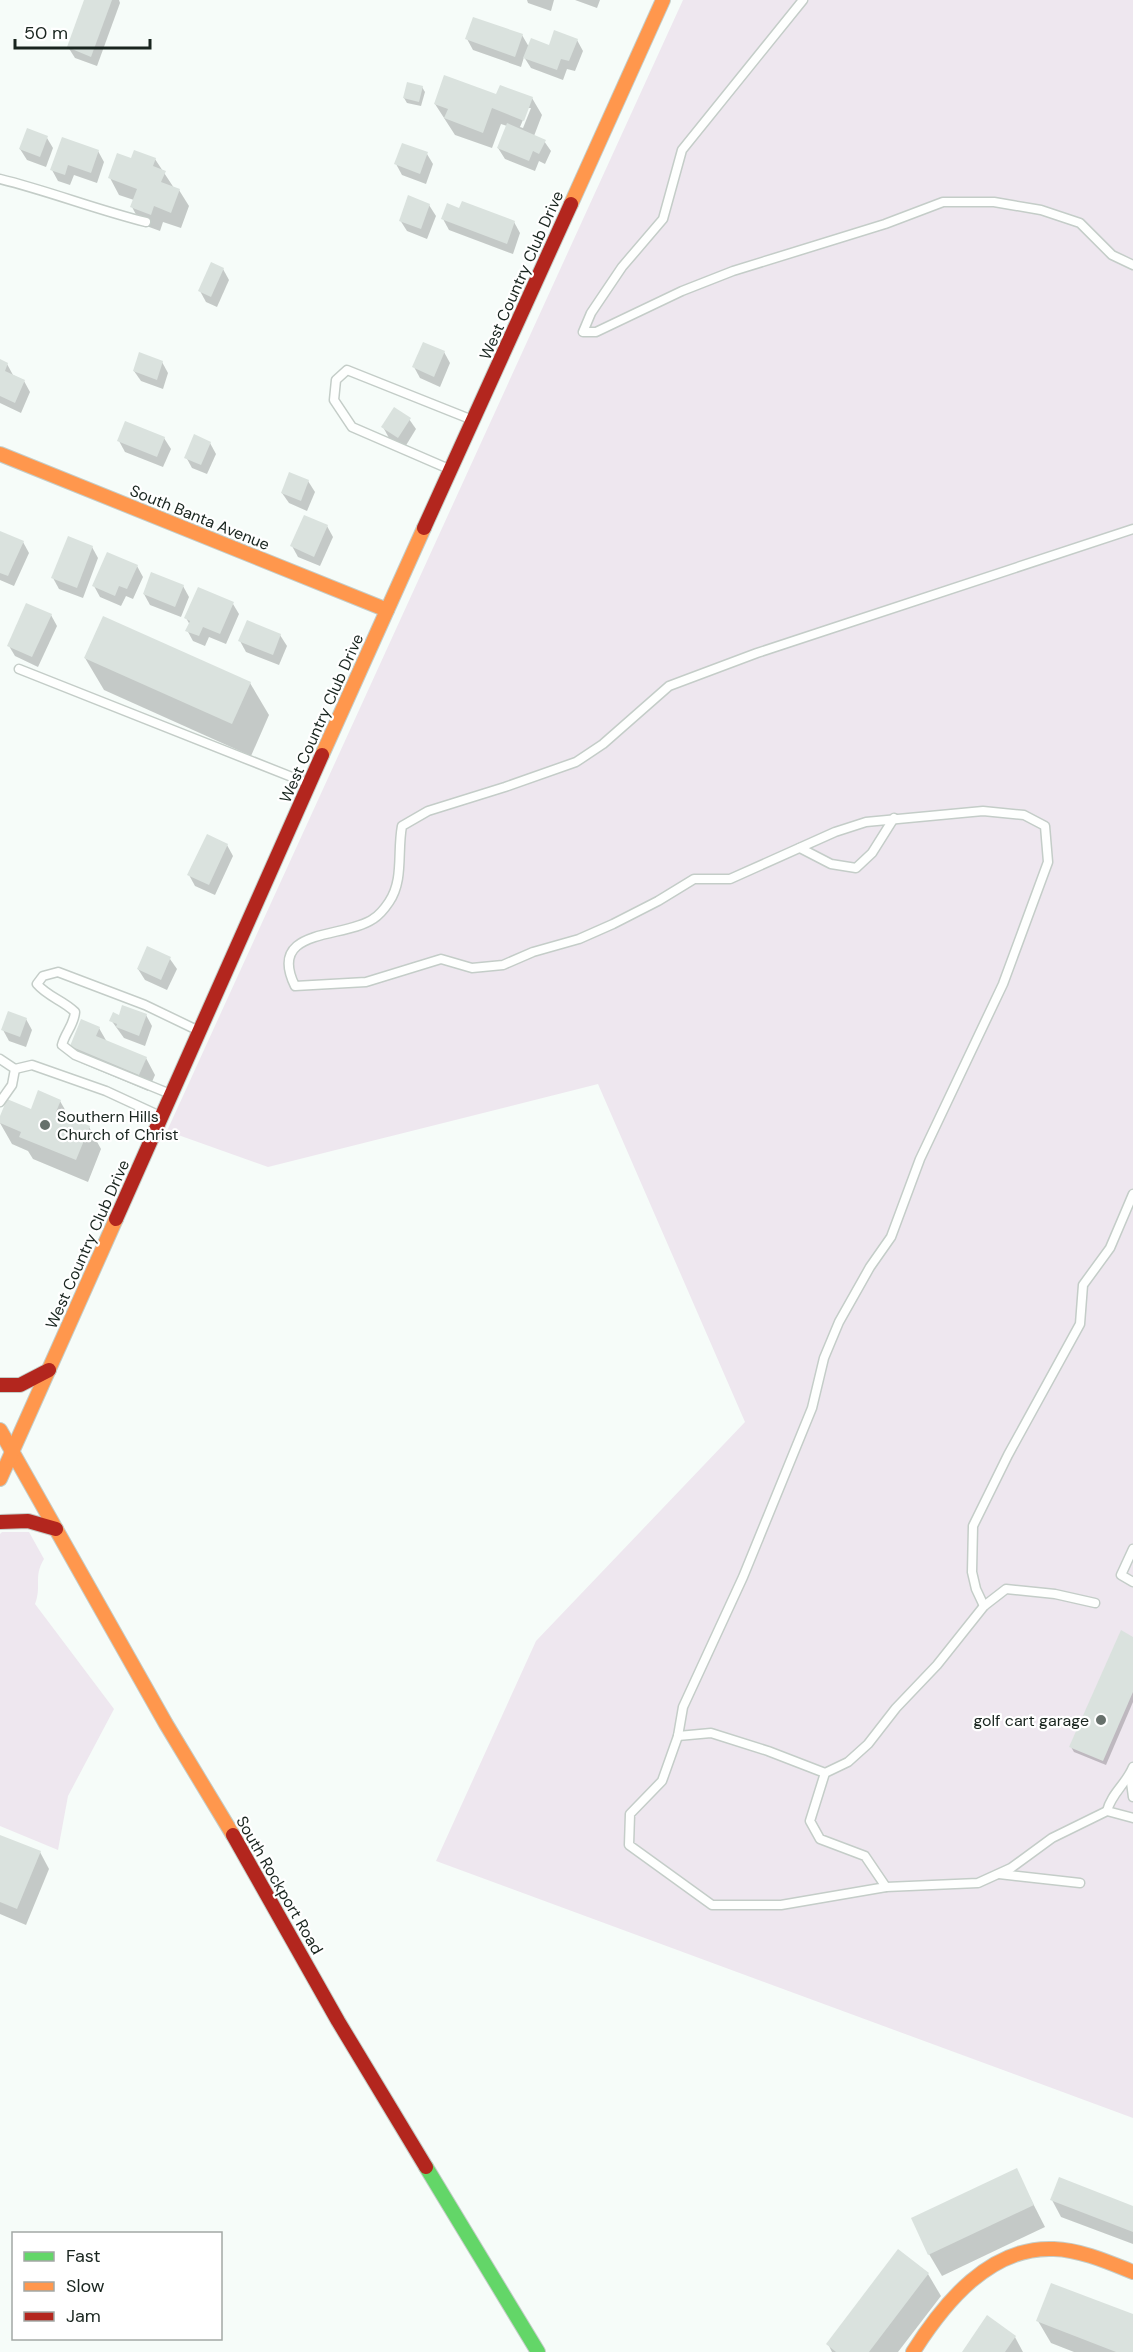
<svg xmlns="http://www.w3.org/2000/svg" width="1133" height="2352" viewBox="0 0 1133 2352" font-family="'DM Sans',sans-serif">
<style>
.green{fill:#eee7ef}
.shadow{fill:#0003;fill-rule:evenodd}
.building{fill:#dae2de}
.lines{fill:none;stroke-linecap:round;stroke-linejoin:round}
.lane-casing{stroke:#c4cdc8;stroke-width:11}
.fast-casing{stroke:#c4cdc8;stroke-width:16}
.slow-casing{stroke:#c4cdc8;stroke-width:16}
.jam-casing{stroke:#c4cdc8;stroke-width:16}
.lane{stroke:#fefffe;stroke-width:8}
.fast{stroke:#63d668;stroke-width:14}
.slow{stroke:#ff974d;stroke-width:14}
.jam{stroke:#b3261e;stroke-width:14}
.poi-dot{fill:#66706b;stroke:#fff;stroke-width:2}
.labels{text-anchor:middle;stroke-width:4.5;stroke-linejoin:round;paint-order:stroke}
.street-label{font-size:16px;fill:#19251f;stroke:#fff}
.poi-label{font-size:16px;fill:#19251f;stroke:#fff;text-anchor:start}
</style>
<rect width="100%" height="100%" fill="#f6fcf9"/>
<g class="green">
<polygon points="683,0 1133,0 1133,2118 436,1861 536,1641 745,1422 598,1084 268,1167 167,1131"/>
<path d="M2,1532h27l15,27c-11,18 -2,27 -9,45l79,105 -46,87 -10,54 -58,-24v-292z"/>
</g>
<g class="shadow">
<polygon points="86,0 119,0 120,3 97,66 75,58 68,47"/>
<polygon points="527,0 554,0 551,11 528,3"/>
<polygon points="575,0 600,0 597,8"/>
<polygon points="522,35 529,47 550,47 577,40 583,51 575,71 567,69 563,80 531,68 524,57 521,67 473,50 467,39"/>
<polygon points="422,87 425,92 421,106 407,103 404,98"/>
<path d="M497,96l35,2 10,17 -8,21 10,5 7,10 -6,13 -6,-3 -4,10 -30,-12 -7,-11 9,-22 -6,-2 -9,24 -37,-13 -20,-31zM528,108h3l-8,20 -3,-1z"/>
<polygon points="47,138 53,148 46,167 27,160 20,149"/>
<polygon points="98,151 104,162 97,183 74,175 70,185 58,181 52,170"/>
<polygon points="427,154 433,164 426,184 402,175 396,164"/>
<polygon points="155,159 174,188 179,190 189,206 181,228 163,222 160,231 141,224 132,207 134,200 119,195 110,178 132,160"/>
<polygon points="429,205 436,216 427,239 407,231 400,220"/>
<polygon points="443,219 514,222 520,233 513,254 449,230"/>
<polygon points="223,269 229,280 217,307 206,302 200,291"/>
<polygon points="444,352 450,363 440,387 420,378 414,367"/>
<polygon points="0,361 7,364 13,375 24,381 30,392 21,413 0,403"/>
<polygon points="162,362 168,373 163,389 141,381 134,371"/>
<polygon points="409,419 416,429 405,447 389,438 383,427"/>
<polygon points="164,438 171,449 163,467 125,452 119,441"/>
<polygon points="210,443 216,454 207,474 192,468 186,457"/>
<polygon points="308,481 315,492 307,511 289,503 282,493"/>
<polygon points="327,526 333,537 320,566 298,557 292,546"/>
<polygon points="0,532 23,542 29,553 14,586 0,580"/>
<polygon points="92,547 98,558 83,598 59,589 53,578"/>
<polygon points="137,566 143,577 133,599 126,596 121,606 100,597 94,586"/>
<polygon points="183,586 189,597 181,617 150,605 144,594"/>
<polygon points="233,604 239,614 226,644 209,637 205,646 193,641 187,630 190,625 186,618"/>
<polygon points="51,615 57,626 38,667 15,656 9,646"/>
<polygon points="280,635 287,646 279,665 246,652 240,641"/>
<polygon points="85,658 250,683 269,715 251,756 104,690"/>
<polygon points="227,845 233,856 215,895 195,886 189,875"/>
<polygon points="148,948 170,959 177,969 167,990 145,980 138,969"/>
<polygon points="146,1015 152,1026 145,1046 124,1038 111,1020 120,1017"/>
<polygon points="26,1019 32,1030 26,1047 9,1041 3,1030"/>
<polygon points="99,1028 107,1042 146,1058 155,1075 148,1091 81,1063 71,1046"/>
<polygon points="60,1101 71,1120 89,1127 101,1149 88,1182 33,1159 28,1151 12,1144 0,1123 0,1120"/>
<polygon points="1133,1639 1133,1702 1106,1765 1074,1752 1071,1747"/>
<polygon points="0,1836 40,1852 49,1869 26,1925 0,1914"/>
<polygon points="1016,2170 1045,2227 942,2276 929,2254"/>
<polygon points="1052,2200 1133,2207 1133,2244 1061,2217"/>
<polygon points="898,2252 928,2274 941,2296 898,2352 832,2352 828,2344"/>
<polygon points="1133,2316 1133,2352 1074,2352 1051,2343 1038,2321"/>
<polygon points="987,2317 1015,2337 1023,2352 963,2352"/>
</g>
<g class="building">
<polygon points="84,0 112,0 91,57 67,47"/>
<polygon points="473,17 523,34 515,57 465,39"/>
<polygon points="554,30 578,39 569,61 561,59 557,70 523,58 531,38 549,45"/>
<polygon points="444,75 496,94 500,85 533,97 524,121 492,108 483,133 444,118 448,109 434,104"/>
<polygon points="407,82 423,86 419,102 403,98"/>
<polygon points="507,123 546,140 539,154 533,151 529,161 497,148"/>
<polygon points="27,128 48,136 40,157 19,149"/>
<polygon points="62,137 99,150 91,173 68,165 65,175 50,170"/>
<polygon points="402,143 428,152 420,174 394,164"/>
<polygon points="134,150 156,158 153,166 166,171 161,182 180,189 171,213 154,206 151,215 130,207 137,189 108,178 117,153 131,158"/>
<polygon points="408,195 430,204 421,229 399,221"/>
<polygon points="462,201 515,221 507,244 441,219 447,203 459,208"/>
<polygon points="211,262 224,268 211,297 198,291"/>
<polygon points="423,342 445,351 434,377 412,367"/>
<polygon points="139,352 163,361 157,380 133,371"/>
<polygon points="0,359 8,363 5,371 25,380 15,403 0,396"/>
<polygon points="394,407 411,418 398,438 381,427"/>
<polygon points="125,421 165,437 157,457 117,441"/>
<polygon points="194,434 211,442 201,465 184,458"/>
<polygon points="289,472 309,480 301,501 281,493"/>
<polygon points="304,515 328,525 314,557 290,546"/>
<polygon points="0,531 24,541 8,576 0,573"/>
<polygon points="68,536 93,546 77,588 51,578"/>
<polygon points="107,552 138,565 127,589 119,586 115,596 92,586"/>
<polygon points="151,572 184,585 175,607 143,594"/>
<polygon points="198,587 234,602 220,634 203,627 199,636 185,631 190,621 184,618"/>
<polygon points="26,603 52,614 32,657 7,646"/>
<polygon points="103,616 251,682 232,724 84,658"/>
<polygon points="247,620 281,634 273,655 238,641"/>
<polygon points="207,834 228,844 209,885 187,875"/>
<polygon points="147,946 171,957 161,980 137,969"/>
<polygon points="122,1005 147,1014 139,1036 116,1027 117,1024 109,1021 113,1012 119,1015"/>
<polygon points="8,1011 27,1018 20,1037 1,1030"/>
<polygon points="81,1019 100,1027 96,1036 147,1057 139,1075 70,1046"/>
<polygon points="38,1090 61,1100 56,1112 90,1126 76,1160 19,1137 21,1132 0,1123 0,1116 7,1099 31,1109"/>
<polygon points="1121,1630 1133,1637 1133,1692 1103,1761 1069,1747"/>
<polygon points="0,1835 41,1851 17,1909 0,1902"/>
<polygon points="1017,2168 1034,2205 928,2255 911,2218"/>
<polygon points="1059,2177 1133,2206 1133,2232 1050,2200"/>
<polygon points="898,2249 929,2273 869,2352 836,2352 826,2344"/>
<polygon points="1051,2283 1133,2314 1133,2352 1116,2352 1036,2321"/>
<polygon points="987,2315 1016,2336 1005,2352 962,2352"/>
</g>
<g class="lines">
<defs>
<g id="lane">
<polyline points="803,0 682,150 663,219 622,267 591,313 583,332 596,332 682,291 733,271 885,224 943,202 994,202 1041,210 1080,223 1112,255 1133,265"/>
<path d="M0,179c49,12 97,31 146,43"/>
<polyline points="449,469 352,427 334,400 336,380 347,370 470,419"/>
<polyline points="19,669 307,783"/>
<polyline points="800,848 831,864 856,868 872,853 894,818"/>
<polyline points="0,1059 15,1069 12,1085 0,1102"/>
<polyline points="15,1069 32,1065 106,1091 160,1116"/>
<path d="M168,1093l-93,-38 -13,-10c3,-12 12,-20 13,-33 -12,-12 -27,-15 -38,-28l6,-8 15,-4 87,33 52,25"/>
<polyline points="1133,1549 1121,1575 1133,1582"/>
<path d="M1095,1603l-40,-9 -49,-5 -22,17 -47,59 -41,43 -28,36 -20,18 -23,11 -15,48 10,18 45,17 21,31 -105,18h-69l-83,-60 1,-31 32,-33 16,-45 5,-29 60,-130 69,-169 12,-50 15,-36 31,-55 21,-30 29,-78 83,-175 45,-122 -3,-36 -21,-11 -41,-4 -117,11 -31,10 -105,47h-36l-36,22 -45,23 -34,15 -46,13 -30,13 -31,3 -31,-9 -75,23 -71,4c-29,-59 49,-47 78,-67 5,-3 12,-11 16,-17 15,-22 8,-50 13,-76l26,-15 77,-24 71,-25 27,-18 66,-58 88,-33 376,-124"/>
<polyline points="984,1606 976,1589 972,1572 973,1526 1008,1455 1080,1324 1083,1285 1110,1248 1133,1194"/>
<polyline points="678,1736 711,1733 768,1751 825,1773"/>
<polyline points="1130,1775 1133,1797"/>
<path d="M1107,1811c4,-17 19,-27 26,-44"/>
<polyline points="999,1874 1080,1883"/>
<polyline points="886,1887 978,1883 1011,1868 1052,1838 1107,1811 1133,1818"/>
</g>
<polyline id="fast" points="426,2167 538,2352"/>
<g id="slow">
<polyline points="571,204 663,0"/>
<polyline points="0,454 387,610"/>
<polyline points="322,755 424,528"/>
<polyline points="0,1430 166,1724 233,1835"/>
<polyline points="0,1479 116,1219"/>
<path d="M913,2352c31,-49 77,-106 141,-103 27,1 54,13 79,23"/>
</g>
<g id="jam">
<polyline points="424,528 571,204"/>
<polyline points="116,1219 322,755"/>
<polyline points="0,1385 20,1385 49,1370"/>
<polyline points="0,1522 28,1521 56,1529"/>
<polyline points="233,1835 338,2021 426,2167"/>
</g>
</defs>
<use href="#lane" class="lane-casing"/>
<use href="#fast" class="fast-casing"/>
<use href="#slow" class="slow-casing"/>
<use href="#jam" class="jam-casing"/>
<use href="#lane" class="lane"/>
<use href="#fast" class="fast"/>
<use href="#slow" class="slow"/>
<use href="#jam" class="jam"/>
</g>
<g class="poi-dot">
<circle cx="45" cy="1125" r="6"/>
<circle cx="1101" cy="1720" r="6"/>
</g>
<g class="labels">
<g class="street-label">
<text transform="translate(521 275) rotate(-66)" y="6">West Country Club Drive</text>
<text transform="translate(200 517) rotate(22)" y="6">South Banta Avenue</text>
<text transform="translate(321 718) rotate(-66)" y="6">West Country Club Drive</text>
<text transform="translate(87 1244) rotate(-66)" y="6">West Country Club Drive</text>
<text transform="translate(280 1885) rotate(60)" y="6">South Rockport Road</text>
</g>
<g class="poi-label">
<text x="57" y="1122">Southern Hills<tspan x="57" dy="18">Church of Christ</tspan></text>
<text x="1089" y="1726" text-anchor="end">golf cart garage</text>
</g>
</g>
<rect x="12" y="2232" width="210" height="108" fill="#ffffff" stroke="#a3a8a5" stroke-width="1.5"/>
<rect x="24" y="2252" width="30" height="9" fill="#63d668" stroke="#a3a8a5" stroke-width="1.5"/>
<text x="66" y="2262" font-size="18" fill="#19251f">Fast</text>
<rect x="24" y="2282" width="30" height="9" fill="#ff974d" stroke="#a3a8a5" stroke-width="1.5"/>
<text x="66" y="2292" font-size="18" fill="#19251f">Slow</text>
<rect x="24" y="2312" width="30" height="9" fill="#b3261e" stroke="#a3a8a5" stroke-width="1.5"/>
<text x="66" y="2322" font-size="18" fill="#19251f">Jam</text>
<path d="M15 39v9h135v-9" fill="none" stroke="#19251f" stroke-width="3"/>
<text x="24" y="39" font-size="18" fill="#19251f" stroke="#ffffff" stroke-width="4.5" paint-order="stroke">50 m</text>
</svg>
